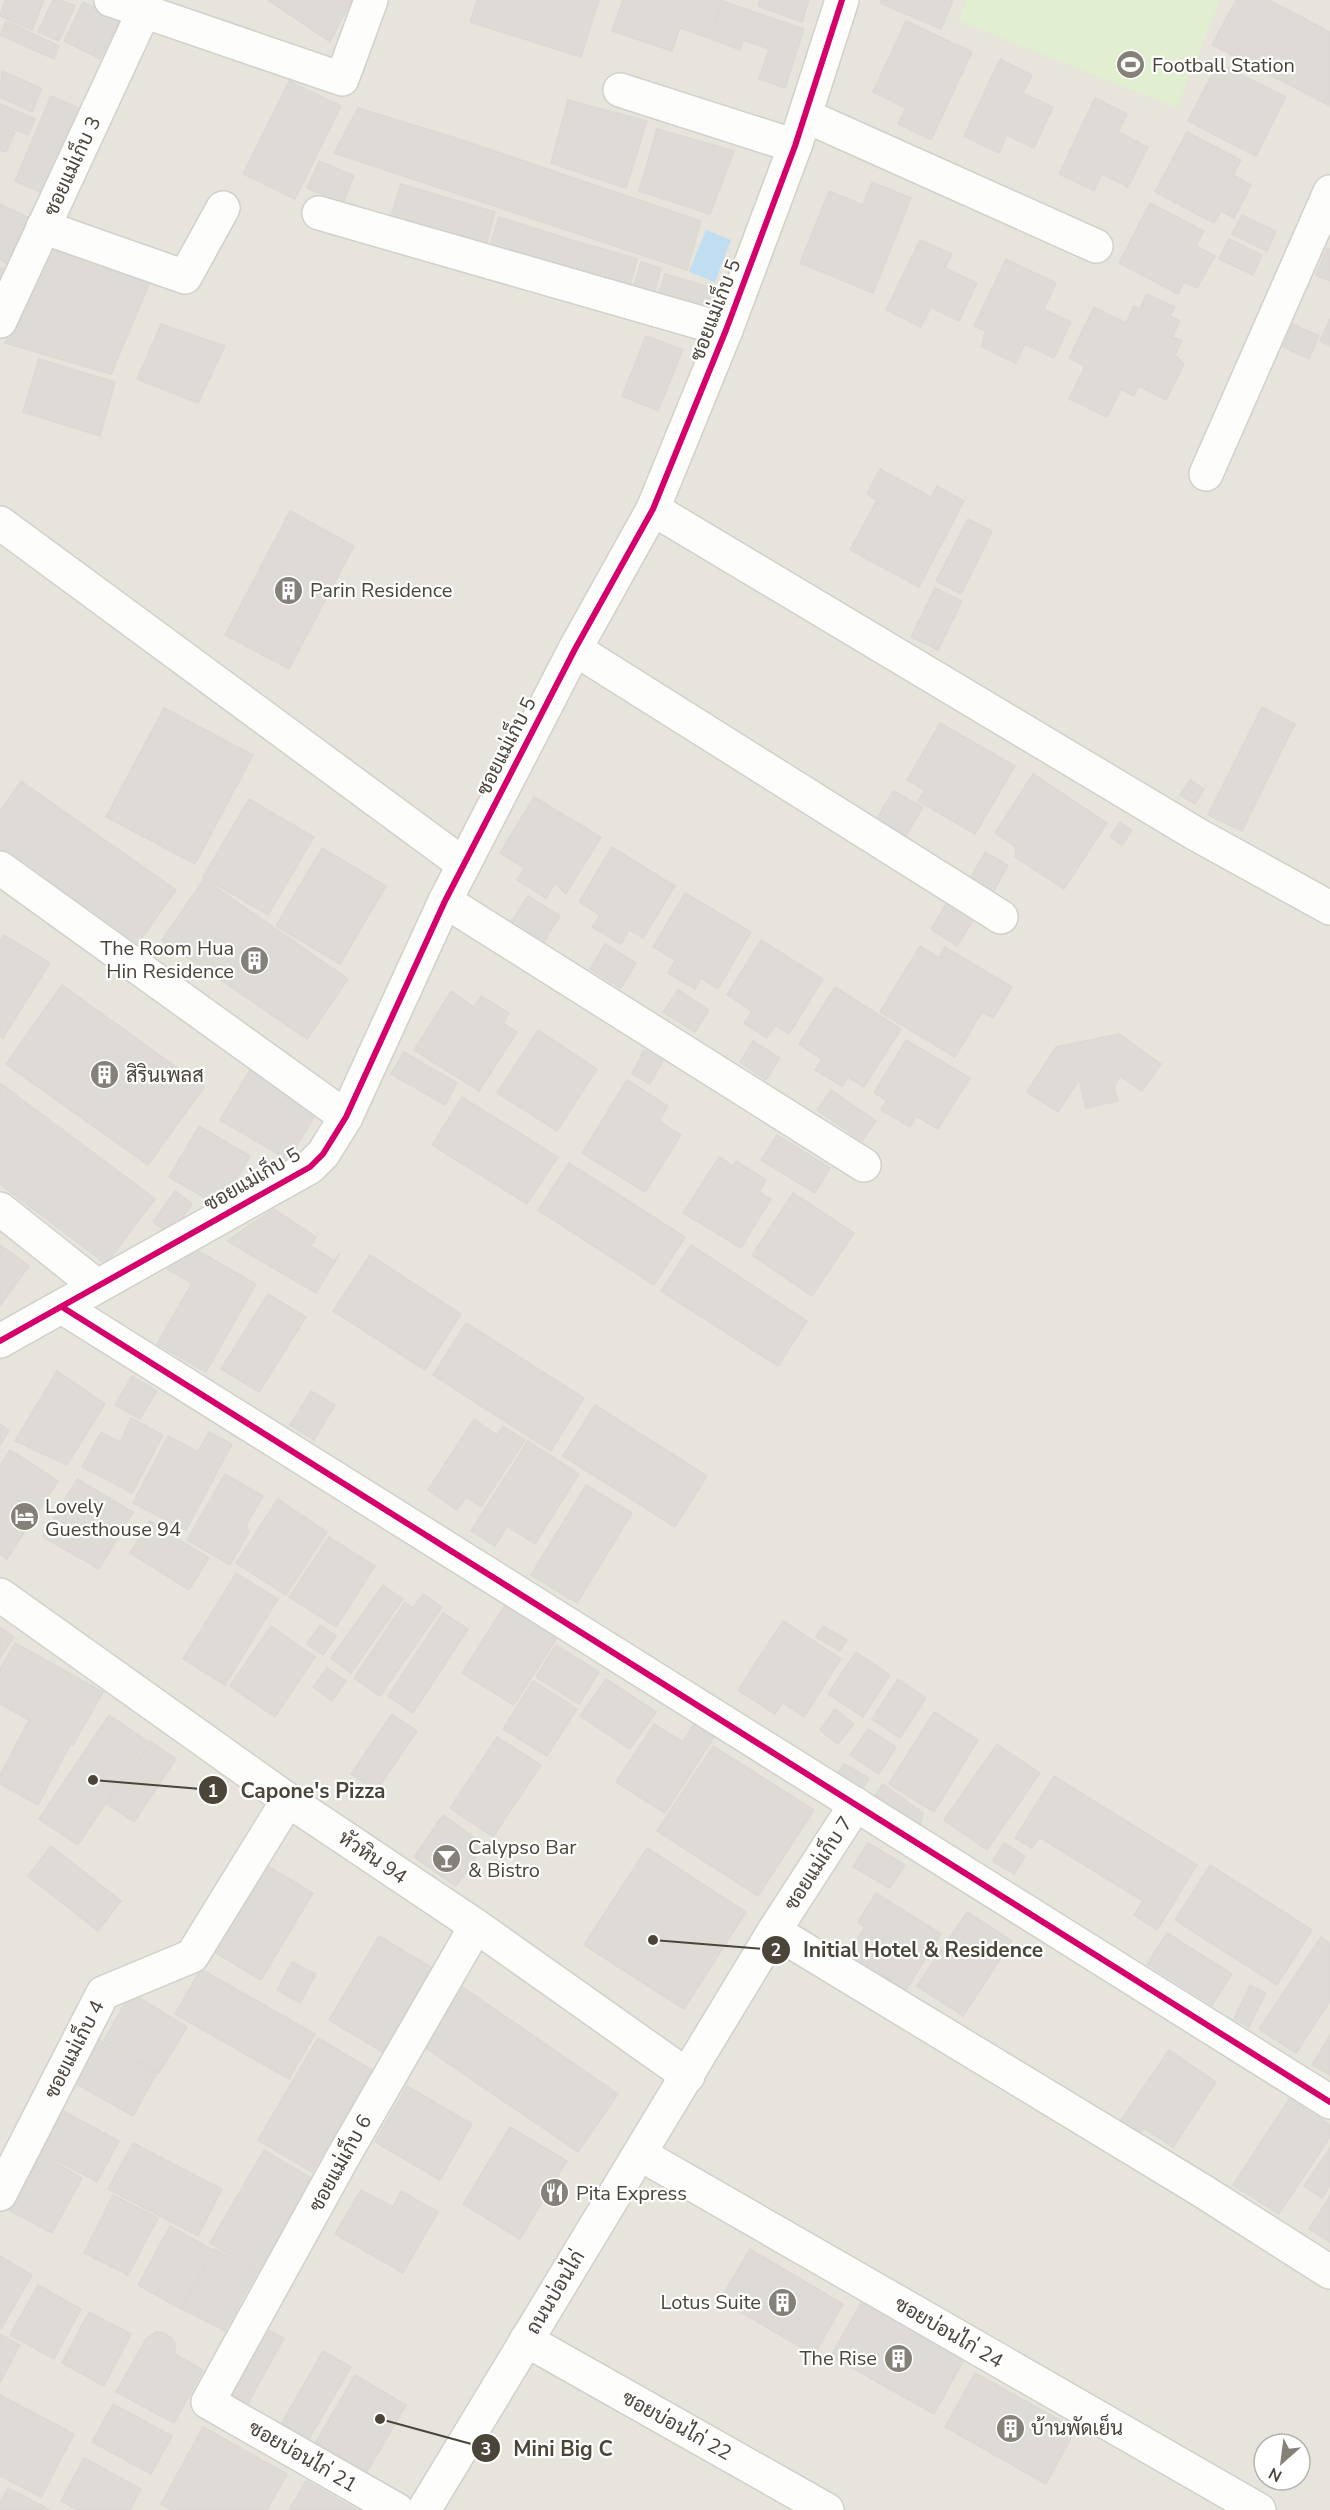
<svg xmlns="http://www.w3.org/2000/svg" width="1330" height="2510" viewBox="0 0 1330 2510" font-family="'Nunito Sans',Sarabun,sans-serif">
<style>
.residential{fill:#e7e4dc;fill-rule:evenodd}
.green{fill:#e1eecf}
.water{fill:#c0ddf1}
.building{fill:#dedbd6;stroke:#dcd9d4;stroke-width:1.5}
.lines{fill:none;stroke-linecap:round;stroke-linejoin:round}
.minor-casing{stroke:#d2d0cb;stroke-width:36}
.minor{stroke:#fdfdfc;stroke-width:33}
.cycleway-casing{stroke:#fff;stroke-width:10}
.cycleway{stroke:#d6006c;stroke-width:6}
.labels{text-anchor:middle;stroke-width:4.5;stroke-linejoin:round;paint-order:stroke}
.poi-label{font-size:20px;fill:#4b4439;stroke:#fff;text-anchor:start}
.street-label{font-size:20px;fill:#4b4439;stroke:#fff}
.leader{fill:none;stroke:#4b4439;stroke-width:2}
.callout-dot{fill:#4b4439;stroke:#fff;stroke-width:2}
.mark-label{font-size:18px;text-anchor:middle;font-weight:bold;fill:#fff}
.callout-label{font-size:21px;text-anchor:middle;font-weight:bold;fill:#4b4439;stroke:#fff;stroke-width:4.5;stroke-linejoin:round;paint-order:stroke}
</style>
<rect width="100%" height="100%" fill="#f4f2ee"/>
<path class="residential" d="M0,0h1330v2510h-1330zM1264,2444h36v36h-36z"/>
<polygon class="green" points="967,0 1220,0 1177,108 958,21"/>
<polygon class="water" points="706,230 731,240 715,282 689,272"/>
<g class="building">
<polygon points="5,0 44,0 32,30 0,16"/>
<polygon points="53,0 60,0 75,6 59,41 38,32"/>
<polygon points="268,0 352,0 330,42"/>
<polygon points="477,0 599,0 581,57 470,22"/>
<polygon points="623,0 719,0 722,1 709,38 680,28 672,51 612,31"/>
<polygon points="760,0 809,0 802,22 758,6"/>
<polygon points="881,0 953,0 941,29 880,3"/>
<polygon points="1236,0 1269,0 1330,32 1330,106 1212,45"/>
<polygon points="722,1 804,29 785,88 759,79 769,49 743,40 740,50 709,38"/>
<polygon points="83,2 119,21 100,59 64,41"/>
<polygon points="6,21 59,46 54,59 0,35"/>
<polygon points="906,21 972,52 931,140 898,124 906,108 873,92"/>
<polygon points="1000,59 1032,75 1023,93 1053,107 1034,148 1007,135 999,153 964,136"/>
<polygon points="1218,63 1286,97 1256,156 1188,121"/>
<polygon points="2,71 42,89 32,112 0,97"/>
<polygon points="289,81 341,106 295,199 243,174"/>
<polygon points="51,96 81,109 45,194 15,181"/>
<polygon points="1095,98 1127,114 1118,132 1148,147 1128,187 1102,174 1094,191 1059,174"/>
<polygon points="568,100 647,121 626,188 551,163"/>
<polygon points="0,104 35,119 28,135 0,123"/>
<polygon points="358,108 456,138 701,221 687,270 334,153"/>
<polygon points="0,125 15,132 6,152 0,150"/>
<polygon points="657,129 734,151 710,214 639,191"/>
<polygon points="1187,132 1241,160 1233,175 1251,185 1234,218 1221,211 1214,223 1155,192"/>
<polygon points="319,161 354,176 343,203 307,188"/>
<polygon points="872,182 911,198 873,293 800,263 829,191 863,205"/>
<polygon points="401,184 495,212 486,245 391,216"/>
<polygon points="1150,203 1204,231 1196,246 1215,256 1197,288 1184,282 1178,294 1119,263"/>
<polygon points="0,204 32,219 10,265 0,260"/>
<polygon points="1242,215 1276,231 1267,251 1232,234"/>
<polygon points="499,217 588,245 579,274 490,246"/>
<polygon points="1229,239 1262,255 1253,275 1219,259"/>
<polygon points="920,240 952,254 945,268 977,283 959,321 931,307 921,327 886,310"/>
<polygon points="51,245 150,282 111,374 5,343"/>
<polygon points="590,245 637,259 629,289 581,276"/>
<polygon points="1327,248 1330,249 1330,281 1316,275"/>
<polygon points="1006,259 1056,283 1044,309 1071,322 1054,358 1025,344 1016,363 982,347 985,331 974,326"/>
<polygon points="641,262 661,268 654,294 633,289"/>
<polygon points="0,267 7,270 0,284"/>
<polygon points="665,274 713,288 705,312 658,297"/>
<polygon points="1147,294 1175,307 1170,316 1180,321 1172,337 1182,341 1175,355 1184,364 1166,400 1139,386 1134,396 1121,389 1107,417 1069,399 1085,366 1069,358 1094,307 1126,323 1134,306 1140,309"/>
<polygon points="1330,319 1330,346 1320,341"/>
<polygon points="161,324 225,346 198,403 137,379"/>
<polygon points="1293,324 1319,336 1309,359 1283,347"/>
<polygon points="646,336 683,350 658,411 622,396"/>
<polygon points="39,359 115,382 100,436 23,412"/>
<polygon points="880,469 931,497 937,486 964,501 919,587 850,550 877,500 867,494"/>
<polygon points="290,511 354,546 289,669 225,635"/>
<polygon points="968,519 992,531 961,594 936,581"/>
<polygon points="935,588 962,601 938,650 911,637"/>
<polygon points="1262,707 1295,724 1242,831 1208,815"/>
<polygon points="164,708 253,755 195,864 106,817"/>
<polygon points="940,723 1015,766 975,834 918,801 925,790 907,780"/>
<polygon points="1033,774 1107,823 1064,889 1015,857 1016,847 995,833"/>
<polygon points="1190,780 1204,789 1195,804 1180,795"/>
<polygon points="21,781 176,890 123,965 0,878 0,811"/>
<polygon points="893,791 923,807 904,839 875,822"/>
<polygon points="534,797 601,837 566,894 555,883 546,898 517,880 525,868 500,853"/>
<polygon points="249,799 314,837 268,915 203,877"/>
<polygon points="1120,822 1132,830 1122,845 1110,837"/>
<polygon points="612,847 675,886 643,938 629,930 621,944 592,927 600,915 579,902"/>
<polygon points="322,848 386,886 340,964 276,926"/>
<polygon points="985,852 1008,865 992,894 969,881"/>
<polygon points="204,879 348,979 307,1039 162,940"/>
<polygon points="685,893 751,932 718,989 701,978 695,989 668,973 675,960 653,947"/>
<polygon points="528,896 560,916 543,943 511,923"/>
<polygon points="949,899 976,916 957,946 931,929"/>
<polygon points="4,935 50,963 3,1038 0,1036 0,942"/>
<polygon points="761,940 823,979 789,1034 775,1025 767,1038 744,1023 752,1011 727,995"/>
<polygon points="605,944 636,963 621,988 590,969"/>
<polygon points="920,946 939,958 945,947 1012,987 993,1018 982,1012 955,1057 880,1012"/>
<polygon points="62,985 204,1087 148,1165 6,1064"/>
<polygon points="835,987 901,1029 864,1087 848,1077 842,1086 815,1070 822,1059 799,1044"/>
<polygon points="678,990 709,1010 695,1032 663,1012"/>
<polygon points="451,991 474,1007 481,996 509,1013 503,1023 517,1032 479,1091 414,1050"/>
<polygon points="538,1030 597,1069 557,1131 497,1093"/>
<polygon points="1119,1034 1161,1064 1142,1091 1120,1076 1114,1086 1118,1101 1086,1108 1079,1080 1058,1112 1027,1092 1056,1047"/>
<polygon points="906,1040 970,1078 938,1129 916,1116 910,1127 881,1110 887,1100 874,1093"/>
<polygon points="753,1041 780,1058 766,1080 740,1062"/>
<polygon points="644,1050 663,1060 650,1084 632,1074"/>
<polygon points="404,1052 457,1083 445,1105 391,1074"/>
<polygon points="250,1070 318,1111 288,1160 220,1120"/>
<polygon points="627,1080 668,1106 659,1121 681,1135 645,1192 582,1153"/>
<polygon points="0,1083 155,1199 106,1264 0,1184"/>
<polygon points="831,1090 876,1121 862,1141 817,1110"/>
<polygon points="462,1097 558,1157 527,1204 432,1145"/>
<polygon points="199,1126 250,1156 221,1207 169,1177"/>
<polygon points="777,1135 830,1168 815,1193 761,1160"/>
<polygon points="719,1157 733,1166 736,1161 766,1180 759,1192 771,1199 741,1248 683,1213"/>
<polygon points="569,1163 685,1237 654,1285 538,1210"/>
<polygon points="175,1191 192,1204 171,1234 153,1222"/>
<polygon points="793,1193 854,1233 812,1296 752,1255"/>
<polygon points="274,1209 316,1237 311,1246 334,1261 340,1253 316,1293 227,1241"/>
<polygon points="0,1245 29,1266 0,1306"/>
<polygon points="691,1245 807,1321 778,1366 661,1291"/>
<polygon points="195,1249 256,1284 206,1372 157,1344 192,1283 167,1269"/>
<polygon points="370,1255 461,1314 425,1370 333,1311"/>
<polygon points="268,1294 306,1317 259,1392 221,1369"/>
<polygon points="466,1323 584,1398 551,1451 433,1375"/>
<polygon points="57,1371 105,1404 67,1465 15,1441"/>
<polygon points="132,1376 157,1391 140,1419 115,1405"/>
<polygon points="311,1391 335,1405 314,1440 290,1425"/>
<polygon points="595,1405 707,1476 675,1527 563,1456"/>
<polygon points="131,1418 163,1435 132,1493 82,1467 101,1432 120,1442"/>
<polygon points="474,1419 497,1435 503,1426 525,1440 481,1507 466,1497 457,1510 428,1490"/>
<polygon points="0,1424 9,1430 0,1446"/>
<polygon points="209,1432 232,1444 186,1530 133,1503 168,1436 198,1452"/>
<polygon points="528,1441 579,1474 535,1544 507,1526 495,1546 471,1531"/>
<polygon points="10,1450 58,1481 7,1559 0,1555 0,1466"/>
<polygon points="225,1474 263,1496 246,1525 249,1532 230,1565 187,1540"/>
<polygon points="77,1479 133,1512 99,1569 43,1537"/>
<polygon points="586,1485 632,1513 577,1603 531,1575"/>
<polygon points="278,1499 327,1532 286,1595 236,1563"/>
<polygon points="150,1521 209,1558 189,1590 130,1553"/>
<polygon points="329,1537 375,1566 336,1627 289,1597"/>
<polygon points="236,1573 278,1599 225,1685 183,1659"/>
<polygon points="383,1585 403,1599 351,1673 331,1658"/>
<polygon points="423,1594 442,1607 380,1696 354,1678 405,1602 413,1608"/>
<polygon points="505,1605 557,1638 514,1705 462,1673"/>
<polygon points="443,1613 468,1629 413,1713 388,1696"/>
<polygon points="783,1621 841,1659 804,1717 783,1703 775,1714 738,1690"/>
<polygon points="320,1625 336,1636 323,1655 307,1644"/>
<polygon points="271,1626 315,1657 275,1717 230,1686"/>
<polygon points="823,1626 847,1640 840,1651 816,1637"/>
<polygon points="0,1627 14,1637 0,1658"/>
<polygon points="15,1643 103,1692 73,1745 0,1704 0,1669"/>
<polygon points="556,1645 599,1672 579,1704 536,1677"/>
<polygon points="856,1652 890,1675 863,1717 828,1694"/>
<polygon points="327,1668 346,1681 332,1701 313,1687"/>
<polygon points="606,1679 656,1712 630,1749 580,1716"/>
<polygon points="898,1679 926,1698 900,1738 872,1719"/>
<polygon points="533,1681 577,1709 547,1756 503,1729"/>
<polygon points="835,1709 854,1724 838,1744 820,1730"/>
<polygon points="934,1712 978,1740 934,1812 889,1784"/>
<polygon points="392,1714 417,1731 376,1791 351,1774"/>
<polygon points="109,1715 147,1741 78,1845 39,1819"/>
<polygon points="28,1722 70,1745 38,1805 0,1784 0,1775"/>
<polygon points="654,1724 683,1742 694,1724 714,1737 665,1813 616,1782"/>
<polygon points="868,1729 896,1747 879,1774 850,1755"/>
<polygon points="497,1737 541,1765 493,1837 450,1808"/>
<polygon points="150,1741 176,1759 134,1822 107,1804"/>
<polygon points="997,1744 1040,1773 987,1850 944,1820"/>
<polygon points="713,1746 814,1810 758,1896 657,1831"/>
<polygon points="844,1764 869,1778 861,1791 836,1776"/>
<polygon points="1054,1776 1197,1865 1157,1930 1134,1915 1143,1901 1039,1837 1032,1848 1015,1838"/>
<polygon points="883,1784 923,1813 920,1828 875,1795"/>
<polygon points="443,1815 485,1845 456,1886 414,1857"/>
<polygon points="868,1843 905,1865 890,1888 853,1867"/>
<polygon points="1004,1843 1025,1856 1014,1874 993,1861"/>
<polygon points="51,1846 121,1901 98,1931 28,1876"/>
<polygon points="647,1848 746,1912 684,2009 584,1945"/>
<polygon points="261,1862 313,1893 261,1980 209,1949"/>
<polygon points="1210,1865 1312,1930 1277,1985 1175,1920"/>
<polygon points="876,1893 941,1934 906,1990 848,1953 865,1927 858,1922"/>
<polygon points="967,1912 1012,1941 963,2016 917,1986"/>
<polygon points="1167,1933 1232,1974 1212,2005 1147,1964"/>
<polygon points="379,1936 434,1969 384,2053 329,2020"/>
<polygon points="1321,1937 1330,1943 1330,2001 1296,2053 1259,2029"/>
<polygon points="292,1962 316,1974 300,2003 277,1990"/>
<polygon points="201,1969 315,2034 289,2079 175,2014"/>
<polygon points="457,1983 618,2094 578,2152 417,2042"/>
<polygon points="1250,1985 1266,1993 1249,2027 1234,2019"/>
<polygon points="131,1993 187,2027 159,2073 104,2040"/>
<polygon points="1330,2035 1330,2075 1312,2065"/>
<polygon points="318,2038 372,2070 312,2172 258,2140"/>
<polygon points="97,2039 157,2073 133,2116 73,2082"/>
<polygon points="1169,2050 1216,2082 1173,2147 1144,2128 1138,2136 1119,2123"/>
<polygon points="407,2086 472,2124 440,2180 375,2142"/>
<polygon points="1289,2099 1330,2125 1330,2137 1279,2214 1233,2185"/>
<polygon points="63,2111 119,2141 97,2182 41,2152"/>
<polygon points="510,2127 567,2161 520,2239 463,2204"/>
<polygon points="133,2143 222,2189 198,2236 108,2189"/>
<polygon points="1330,2148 1330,2186 1322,2198 1304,2186"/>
<polygon points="264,2150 319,2183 264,2275 210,2243"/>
<polygon points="41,2154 82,2178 52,2233 10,2211"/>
<polygon points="361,2190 393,2207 401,2191 438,2212 403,2273 335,2234"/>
<polygon points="113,2195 158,2218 128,2275 84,2253"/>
<polygon points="1330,2196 1330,2242 1309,2229"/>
<polygon points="170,2226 213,2250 181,2309 138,2285"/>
<polygon points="214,2249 257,2272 225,2331 182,2309"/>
<polygon points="750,2249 843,2304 814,2355 720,2300"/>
<polygon points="0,2256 32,2275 1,2329 0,2329"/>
<polygon points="38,2285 81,2309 54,2359 10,2335"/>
<polygon points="862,2301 964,2359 934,2414 831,2356"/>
<polygon points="89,2312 131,2334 104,2386 62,2363"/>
<polygon points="261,2326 284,2338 246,2407 224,2395"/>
<polygon points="156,2332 162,2332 172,2338 175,2343 175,2354 203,2370 174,2423 116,2392 146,2339"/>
<polygon points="0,2334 20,2345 0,2383"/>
<polygon points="323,2351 351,2367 302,2451 275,2435"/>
<polygon points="975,2373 1076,2429 1046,2484 945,2427"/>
<polygon points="355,2375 406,2405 367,2472 316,2442"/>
<polygon points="0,2395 74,2434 41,2497 0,2476"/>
<polygon points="113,2404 172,2436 151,2474 92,2442"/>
<polygon points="203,2427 287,2474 267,2510 172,2510 161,2504"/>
<polygon points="84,2458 141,2489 130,2510 78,2510 61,2501"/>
<polygon points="306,2481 357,2510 289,2510"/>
<polygon points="8,2488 50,2510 0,2510 0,2503"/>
</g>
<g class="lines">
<defs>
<g id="minor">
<polyline points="111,0 342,79 371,0"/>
<polyline points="620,90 795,146"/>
<polyline points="806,116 1096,246"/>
<polyline points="319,213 726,330"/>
<polyline points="43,227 185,277 223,208"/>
<polyline points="0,321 144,11"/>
<polyline points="1206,474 1330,192"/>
<polyline points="653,509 1196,834 1330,908"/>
<polyline points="0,523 463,864"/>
<polyline points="575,649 1001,917"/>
<polyline points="0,868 346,1117"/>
<polyline points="445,901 864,1165"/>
<polyline points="0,1209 97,1286"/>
<polyline points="62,1307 1330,2102"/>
<polyline points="0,1341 310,1167 323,1154 346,1117 445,901 575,649 653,509 726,330 795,146 842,0"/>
<polyline points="0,1595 288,1800 476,1926 688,2076"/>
<polyline points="774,1931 1201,2190 1330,2272"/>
<polyline points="640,2154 1259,2510"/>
<polyline points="0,2194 103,1993 192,1956 288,1800"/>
<polyline points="526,2340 827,2510"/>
<polyline points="397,2510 208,2402 343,2157 476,1926"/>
<polyline points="424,2510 774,1931 856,1804"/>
</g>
</defs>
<use href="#minor" class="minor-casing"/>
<use href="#minor" class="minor"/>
<defs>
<g id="cycleway">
<polyline points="62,1307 1330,2102"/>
<polyline points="0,1341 310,1167 323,1154 346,1117 445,901 575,649 653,509 726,330 795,146 842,0"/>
</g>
</defs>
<use href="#cycleway" class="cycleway-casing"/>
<use href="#cycleway" class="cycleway"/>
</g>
<defs>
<symbol id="stadium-disc" viewBox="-11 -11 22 22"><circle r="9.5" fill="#868178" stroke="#fff"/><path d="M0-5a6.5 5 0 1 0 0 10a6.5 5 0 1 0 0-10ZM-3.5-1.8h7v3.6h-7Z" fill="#fff"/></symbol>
<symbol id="building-disc" viewBox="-11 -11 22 22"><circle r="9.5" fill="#868178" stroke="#fff"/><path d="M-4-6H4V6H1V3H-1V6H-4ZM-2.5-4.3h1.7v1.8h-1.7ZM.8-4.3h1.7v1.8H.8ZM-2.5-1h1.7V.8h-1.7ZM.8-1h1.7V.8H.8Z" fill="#fff"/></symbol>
<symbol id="hotel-disc" viewBox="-11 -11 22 22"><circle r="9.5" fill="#868178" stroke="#fff"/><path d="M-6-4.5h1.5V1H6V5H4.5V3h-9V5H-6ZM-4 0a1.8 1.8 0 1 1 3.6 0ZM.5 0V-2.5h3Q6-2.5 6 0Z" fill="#fff"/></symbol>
<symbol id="bar-disc" viewBox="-11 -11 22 22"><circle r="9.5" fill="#868178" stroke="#fff"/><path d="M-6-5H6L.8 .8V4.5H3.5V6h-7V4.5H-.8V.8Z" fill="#fff"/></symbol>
<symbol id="restaurant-disc" viewBox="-11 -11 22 22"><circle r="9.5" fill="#868178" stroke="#fff"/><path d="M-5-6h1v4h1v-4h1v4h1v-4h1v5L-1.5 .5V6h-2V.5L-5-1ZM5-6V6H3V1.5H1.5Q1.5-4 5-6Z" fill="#fff"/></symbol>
</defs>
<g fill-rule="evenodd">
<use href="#stadium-disc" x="1114" y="48" width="33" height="33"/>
<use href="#building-disc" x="272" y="574" width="33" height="33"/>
<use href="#building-disc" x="238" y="944" width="33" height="33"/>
<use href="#building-disc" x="88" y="1058" width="33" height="33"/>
<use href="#hotel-disc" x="8" y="1500" width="33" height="33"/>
<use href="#bar-disc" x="430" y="1842" width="33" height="33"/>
<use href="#restaurant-disc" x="538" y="2176" width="33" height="33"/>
<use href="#building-disc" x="766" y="2286" width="33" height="33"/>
<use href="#building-disc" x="882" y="2342" width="33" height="33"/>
<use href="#building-disc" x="994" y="2412" width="33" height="33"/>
</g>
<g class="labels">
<g class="poi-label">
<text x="1152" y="72">Football Station</text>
<text x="310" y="597">Parin Residence</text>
<text x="234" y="955" text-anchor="end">The Room Hua<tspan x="234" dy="23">Hin Residence</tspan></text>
<text x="126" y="1082">สิรินเพลส</text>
<text x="45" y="1513">Lovely<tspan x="45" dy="23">Guesthouse 94</tspan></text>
<text x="468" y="1854">Calypso Bar<tspan x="468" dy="23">&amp; Bistro</tspan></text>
<text x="576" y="2200">Pita Express</text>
<text x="761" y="2309" text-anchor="end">Lotus Suite</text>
<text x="877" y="2365" text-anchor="end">The Rise</text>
<text x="1031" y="2435">บ้านพัดเย็น</text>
</g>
<g class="street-label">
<text transform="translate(72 166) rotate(-65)" y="7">ซอยแม่เก็บ 3</text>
<text transform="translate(715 310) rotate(-69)" y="7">ซอยแม่เก็บ 5</text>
<text transform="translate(506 746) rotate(-63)" y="7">ซอยแม่เก็บ 5</text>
<text transform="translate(252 1179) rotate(-30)" y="7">ซอยแม่เก็บ 5</text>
<text transform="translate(373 1857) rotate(34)" y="7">หัวหิน 94</text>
<text transform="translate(818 1863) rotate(-57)" y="7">ซอยแม่เก็บ 7</text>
<text transform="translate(74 2049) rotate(-63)" y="7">ซอยแม่เก็บ 4</text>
<text transform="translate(340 2163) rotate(-61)" y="7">ซอยแม่เก็บ 6</text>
<text transform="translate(555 2292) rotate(-59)" y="7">ถนนบ่อนไก่</text>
<text transform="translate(949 2332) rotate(30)" y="7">ซอยบ่อนไก่ 24</text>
<text transform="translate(677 2425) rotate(29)" y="7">ซอยบ่อนไก่ 22</text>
<text transform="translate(303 2456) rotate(30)" y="7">ซอยบ่อนไก่ 21</text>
</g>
</g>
<path class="leader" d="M93 1780L213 1790M653 1940L776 1950M380 2419L486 2448"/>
<g class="callout-dot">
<circle cx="93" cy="1780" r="6"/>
<circle cx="653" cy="1940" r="6"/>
<circle cx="380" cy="2419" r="6"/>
<circle cx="213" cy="1790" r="15"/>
<circle cx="776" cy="1950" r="15"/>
<circle cx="486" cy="2448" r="15"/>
</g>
<g class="mark-label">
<text x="213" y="1797">1</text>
<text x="776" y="1956">2</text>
<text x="486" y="2455">3</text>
</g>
<g class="callout-label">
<text x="313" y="1798">Capone's Pizza</text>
<text x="923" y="1957">Initial Hotel &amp; Residence</text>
<text x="563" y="2456">Mini Big C</text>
</g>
<g transform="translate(1282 2462) rotate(208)"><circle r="28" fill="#ffffff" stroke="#b7b4b0" stroke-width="1.5"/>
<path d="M0-4.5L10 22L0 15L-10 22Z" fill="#868178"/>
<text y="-9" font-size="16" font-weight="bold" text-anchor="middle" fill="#4b4439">N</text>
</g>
</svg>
